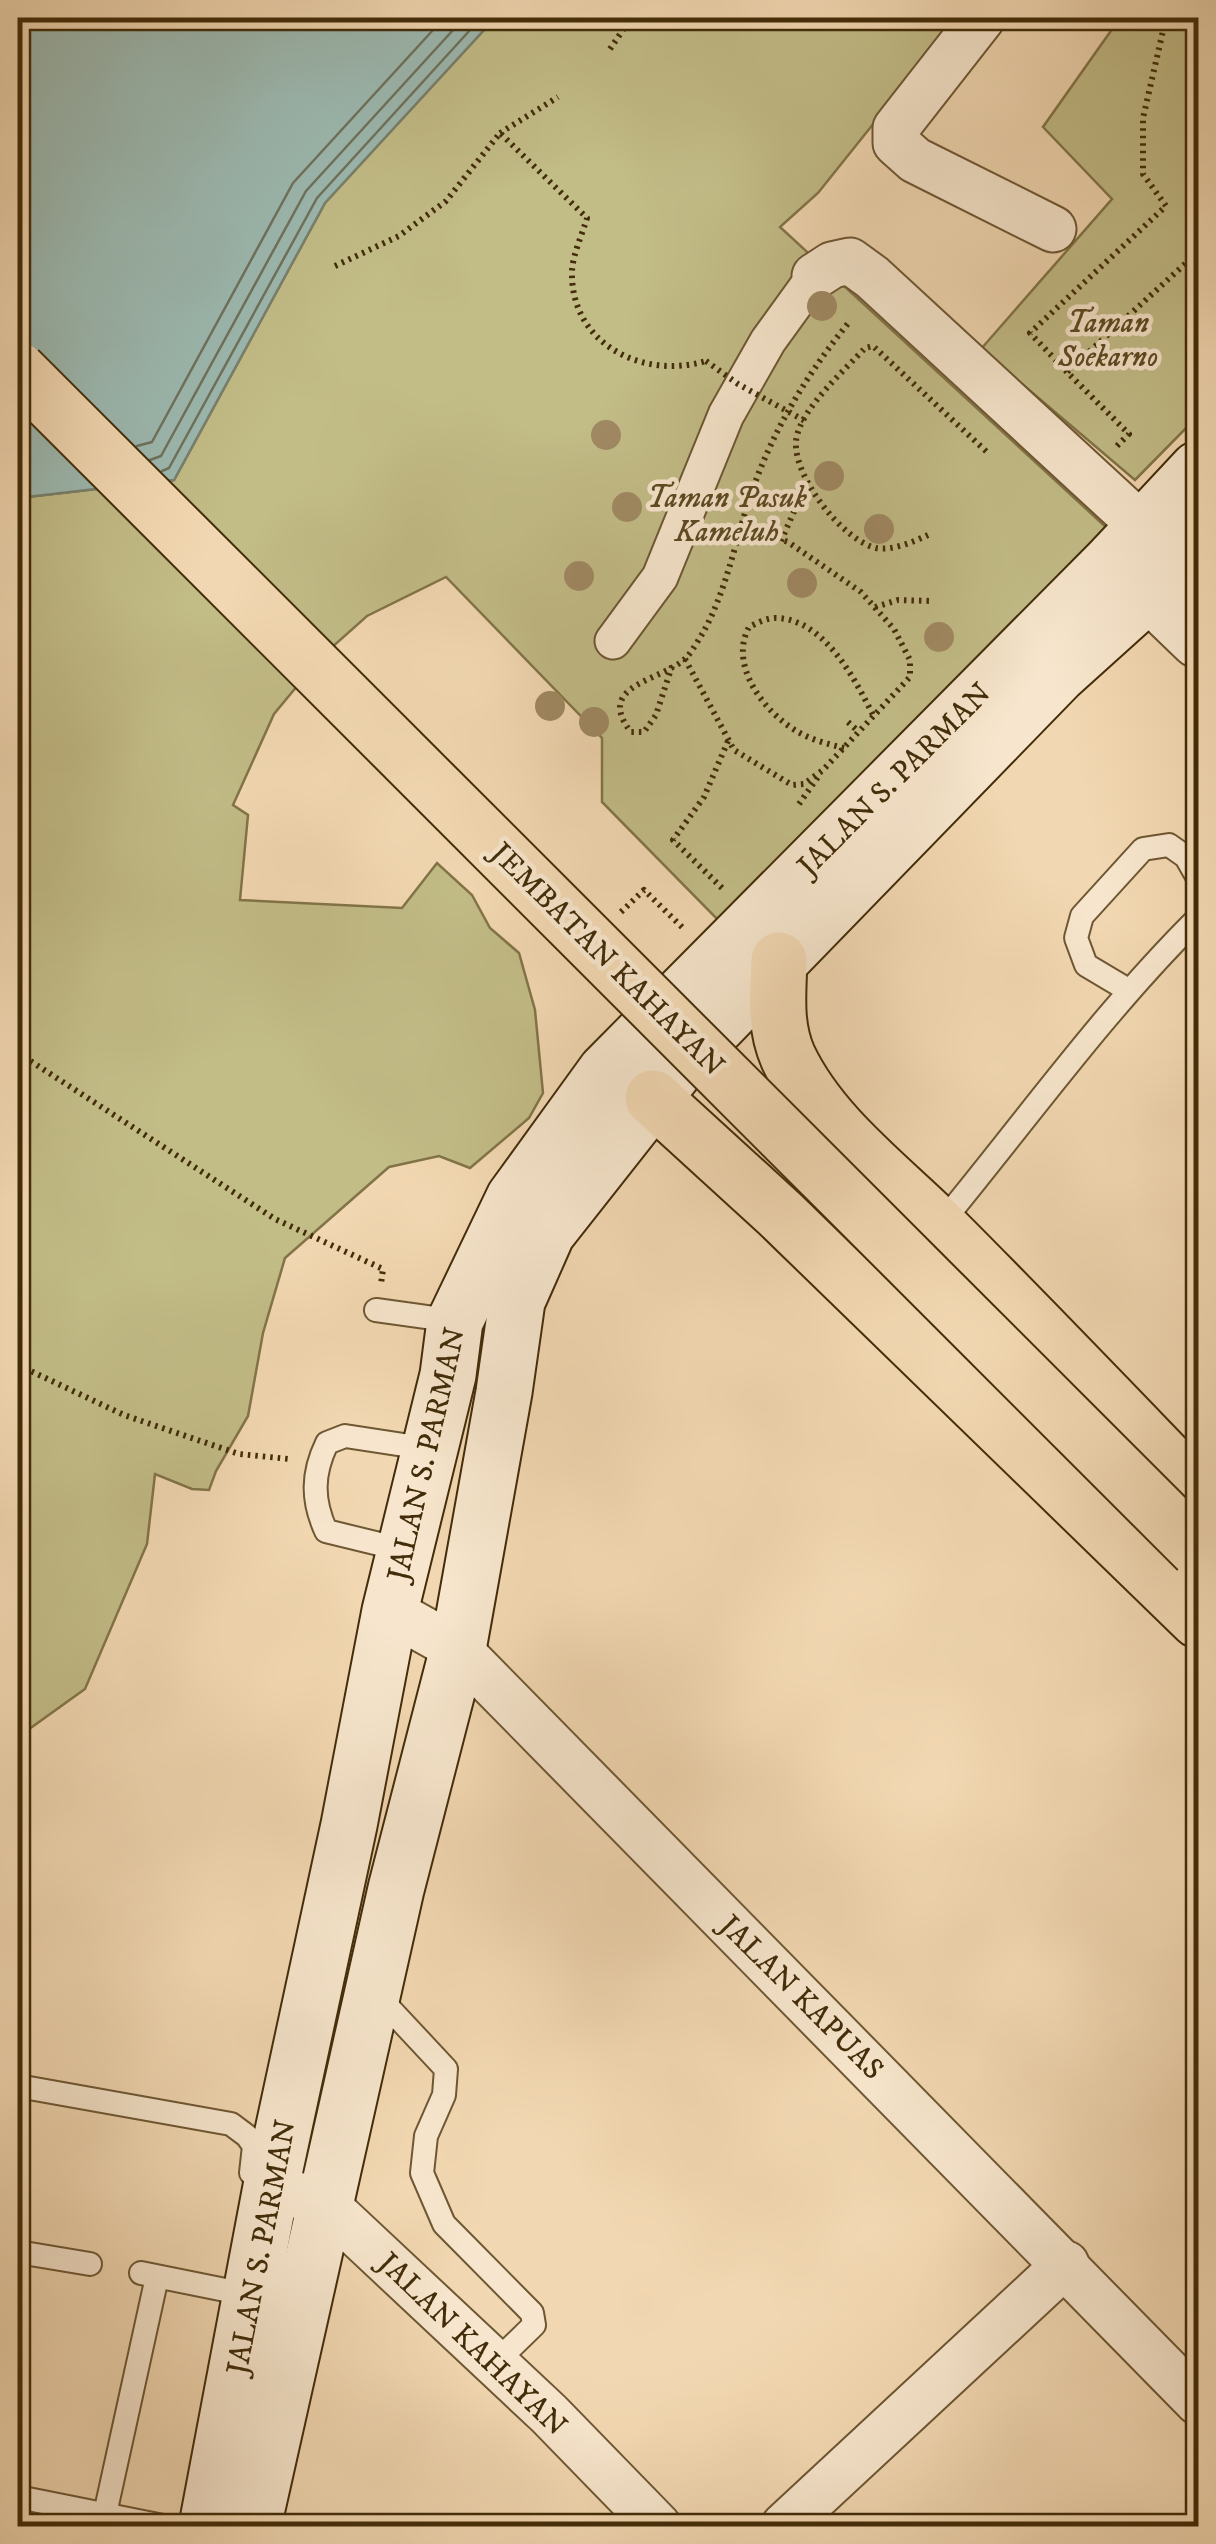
<svg xmlns="http://www.w3.org/2000/svg" width="1216" height="2544" viewBox="0 0 1216 2544" font-family="'IM FELL DW Pica',serif">
<style>
.green{fill:#c2bc87;stroke:#827448;stroke-width:2.5}
.water{fill:#9cb9b1;stroke:#78816e;stroke-width:2.5}
.lines{fill:none;stroke-linecap:round;stroke-linejoin:round}
.shore{stroke:#6f725d;stroke-width:2.5}
.service-casing{stroke:#6e5733;stroke-width:26}
.pedestrian-casing{stroke:#6e5733;stroke-width:39}
.minor-casing{stroke:#6e5733;stroke-width:49}
.tertiary-casing{stroke:#6e5733;stroke-width:59}
.secondary-casing{stroke:#422c09;stroke-width:59}
.trunk-casing{stroke:#422c09;stroke-width:59}
.path{stroke:#422c09;stroke-width:6;stroke-dasharray:2.5 5;stroke-linecap:butt}
.service{stroke:#f7e6cd;stroke-width:22}
.pedestrian{stroke:#f7e6cd;stroke-width:35}
.minor{stroke:#f7e6cd;stroke-width:45}
.tertiary{stroke:#f7e6cd;stroke-width:55}
.secondary{stroke:#f7e6cd;stroke-width:55}
.trunk{stroke:#f2d8b2;stroke-width:55}
.trunk-bridge-casing{stroke:#422c09;stroke-width:59;stroke-linecap:butt}
.path-bridge{stroke:#422c09;stroke-width:6;stroke-dasharray:2.5 5;stroke-linecap:butt}
.trunk-bridge{stroke:#f2d8b2;stroke-width:55}
.tree{fill:#a08963}
.labels{text-anchor:middle;stroke-width:9;stroke-linejoin:round;paint-order:stroke}
.park-label{font-size:30px;font-style:italic;fill:#5c4922;stroke:#f7e6cd}
.street-label{font-size:30px;fill:#422c09;stroke:#f7e6cd}
</style>
<rect width="100%" height="100%" fill="#f2d8b2"/>
<filter id="stains"><feTurbulence type="fractalNoise" baseFrequency=".002" numOctaves="4"/><feColorMatrix values="0 0 0 0 .2 0 0 0 0 .09 0 0 0 0 .02 0 0 0 .5 -.17"/></filter>
<radialGradient id="worn" r=".72"><stop offset=".6" stop-color="#630" stop-opacity="0"/><stop offset="1" stop-color="#630" stop-opacity=".3"/></radialGradient>
<g class="green">
<polygon points="495,18 958,18 818,193 780,227 1108,529 719,921 602,802 602,738 446,577 367,616 322,656 274,714 233,805 248,815 240,900 402,908 437,863 472,895 490,928 519,953 535,1010 543,1093 529,1118 470,1168 439,1156 389,1167 285,1258 263,1333 248,1416 216,1471 209,1490 192,1489 155,1474 147,1544 85,1689 18,1737 18,498 174,480 325,203"/>
<polygon points="1120,18 1198,18 1198,416 1135,480 981,349 1112,199 1043,127"/>
</g>
<polygon class="water" points="18,18 495,18 325,203 174,480 18,498"/>
<g class="lines">
<g class="shore">
<polyline points="137,446 152,442 293,183 444,18"/>
<polyline points="150,460 161,456 306,191 464,18"/>
<polyline points="162,471 169,468 317,198 481,18"/>
</g>
<defs>
<g id="service">
<polyline points="1128,990 1086,965 1076,938 1082,916 1143,849 1169,845 1186,857 1198,878"/>
<path d="M941,1229l11,-19c80,-98 156,-203 246,-292"/>
<polyline points="376,1310 455,1321"/>
<path d="M404,1550l-78,-19c-14,-31 -14,-57 1,-88l18,-7 85,13"/>
<polyline points="375,1993 446,2069 444,2095 426,2136 422,2173 444,2224 532,2313 534,2325 495,2363"/>
<polyline points="18,2086 231,2124 247,2136 254,2146 251,2173"/>
<polyline points="18,2252 90,2264"/>
<polyline points="141,2273 250,2295"/>
<polyline points="18,2497 163,2526"/>
<polyline points="105,2514 157,2277"/>
</g>
<polyline id="pedestrian" points="613,641 660,577 726,415 768,341 815,276"/>
<g id="minor">
<polyline points="982,18 896,128 896,143 915,160 1053,229"/>
<polyline points="815,276 832,265 850,261 872,277 1143,527"/>
<polyline points="390,1611 458,1649 1198,2402"/>
<polyline points="297,2195 325,2204 549,2414 658,2526"/>
<polyline points="784,2526 1066,2264"/>
</g>
<polyline id="tertiary" points="1114,559 1198,640"/>
<g id="secondary">
<polyline points="207,2526 271,2187 349,1825 390,1611 448,1375 455,1321 514,1198 606,1071 1114,559 1198,469"/>
<polyline points="253,2526 396,1889 458,1649 504,1392 517,1301 547,1233 681,1063 1059,674 1150,592 1198,542"/>
</g>
<g id="trunk">
<path d="M779,960c-1,33 -5,65 9,97 33,70 102,120 156,174 86,86 170,174 254,261"/>
<polyline points="653,1098 780,1214 1198,1620"/>
</g>
</defs>
<use href="#service" class="service-casing"/>
<use href="#pedestrian" class="pedestrian-casing"/>
<use href="#minor" class="minor-casing"/>
<use href="#tertiary" class="tertiary-casing"/>
<use href="#secondary" class="secondary-casing"/>
<use href="#trunk" class="trunk-casing"/>
<g class="path">
<polyline points="610,49 631,18"/>
<polyline points="500,133 558,97"/>
<path d="M335,266l64,-30 47,-35 54,-68 87,85c-5,17 -14,36 -15,53 -2,73 71,109 134,90"/>
<polyline points="1067,372 1030,333 1166,206 1143,174 1143,118 1163,31 1174,18"/>
<polyline points="1117,446 1129,434 1067,372 1198,252"/>
<path d="M928,535c-15,7 -36,16 -52,13 -34,-8 -83,-72 -80,-107 3,-31 49,-71 69,-93l8,-2 115,107"/>
<polyline points="781,541 807,482"/>
<polyline points="875,607 898,600 933,601"/>
<polyline points="685,659 734,750 792,785 804,784 823,770 910,677 910,660 894,629 861,592 788,542 742,527"/>
<path d="M672,666l-16,49 -12,17h-13c-38,-48 33,-51 56,-75 6,-7 12,-18 17,-26 22,-41 31,-87 45,-131 22,-67 57,-125 101,-179"/>
<polyline points="848,722 858,731"/>
<path d="M844,748c-16,-4 -32,-8 -46,-16 -33,-19 -70,-66 -49,-105 8,-4 19,-10 29,-9 47,3 77,61 95,97"/>
<polyline points="799,804 818,777"/>
<polyline points="722,888 673,840 704,797 728,741"/>
<polyline points="621,912 644,890 684,929"/>
<polyline points="18,1053 275,1219 383,1269 381,1284"/>
<polyline points="18,1365 124,1415 239,1454 289,1459"/>
</g>
<use href="#service" class="service"/>
<use href="#pedestrian" class="pedestrian"/>
<use href="#minor" class="minor"/>
<use href="#tertiary" class="tertiary"/>
<use href="#secondary" class="secondary"/>
<use href="#trunk" class="trunk"/>
<defs>
<polyline id="trunk-bridge" points="18,370 1198,1550"/>
</defs>
<use href="#trunk-bridge" class="trunk-bridge-casing"/>
<polyline class="path-bridge" points="706,361 738,384 807,422"/>
<use href="#trunk-bridge" class="trunk-bridge"/>
</g>
<g class="tree">
<circle cx="822" cy="306" r="15"/>
<circle cx="606" cy="435" r="15"/>
<circle cx="829" cy="476" r="15"/>
<circle cx="627" cy="507" r="15"/>
<circle cx="879" cy="529" r="15"/>
<circle cx="579" cy="576" r="15"/>
<circle cx="802" cy="583" r="15"/>
<circle cx="939" cy="637" r="15"/>
<circle cx="550" cy="706" r="15"/>
<circle cx="594" cy="722" r="15"/>
</g>
<g class="labels">
<g class="park-label">
<text x="1108" y="332">Taman<tspan x="1108" dy="34">Soekarno</tspan></text>
<text x="727" y="507">Taman Pasuk<tspan x="727" dy="34">Kameluh</tspan></text>
</g>
<g class="street-label">
<text transform="translate(894 779) rotate(-45)" y="10">JALAN S. PARMAN</text>
<text transform="translate(608 959) rotate(45)" y="10">JEMBATAN KAHAYAN</text>
<text transform="translate(426 1454) rotate(-77)" y="10">JALAN S. PARMAN</text>
<text transform="translate(802 1997) rotate(45)" y="10">JALAN KAPUAS</text>
<text transform="translate(261 2247) rotate(-79)" y="10">JALAN S. PARMAN</text>
<text transform="translate(473 2344) rotate(44)" y="10">JALAN KAHAYAN</text>
</g>
</g>
<rect width="1216" height="2544" fill="none" stroke="#f2d8b2" stroke-width="60"/>
<rect x="20" y="20" width="1176" height="2504" fill="none" stroke="#422c09" stroke-width="5"/>
<rect x="30" y="30" width="1156" height="2484" fill="none" stroke="#422c09" stroke-width="2.5"/>
<rect width="100%" height="100%" filter="url(#stains)"/>
<rect width="100%" height="100%" fill="url(#worn)"/>
</svg>
